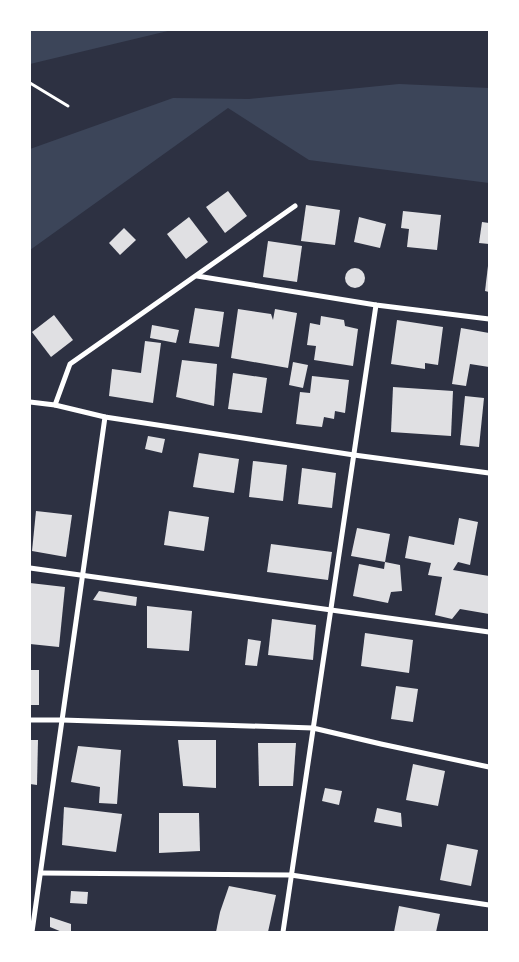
<svg xmlns="http://www.w3.org/2000/svg" width="519" height="962" viewBox="0 0 519 962" font-family="Spectral,serif">
<style>
.green{fill:#3c4559}
.building{fill:#e0e0e3}
.lines{fill:none;stroke-linecap:round;stroke-linejoin:round}
.path{stroke:#fff;stroke-width:3}
.minor{stroke:#fff;stroke-width:5}
</style>
<rect width="100%" height="100%" fill="#2d3142"/>
<g class="green">
<polygon points="30,30 172,30 30,64"/>
<polygon points="399,84 489,88 489,183 309,160 228,108 30,250 30,149 173,98 249,99"/>
</g>
<g class="building">
<polygon points="228,191 247,216 225,233 206,207"/>
<polygon points="306,205 340,210 335,245 301,241"/>
<polygon points="403,211 441,215 437,250 407,247 409,229 401,228"/>
<polygon points="189,217 208,242 186,259 167,234"/>
<polygon points="359,217 386,224 380,248 354,242"/>
<polygon points="482,222 489,223 489,244 479,243"/>
<polygon points="124,228 136,240 120,255 109,243"/>
<polygon points="268,241 302,246 297,282 263,277"/>
<polygon points="488,266 489,266 489,292 485,291"/>
<circle cx="355" cy="278" r="10"/>
<polygon points="195,308 224,312 219,347 189,343"/>
<polygon points="238,309 271,314 273,320 275,309 297,313 288,368 231,358"/>
<polygon points="54,315 73,340 51,357 32,332"/>
<polygon points="321,316 344,320 345,326 358,329 353,366 314,360 316,346 307,345 310,323 320,325"/>
<polygon points="397,320 443,327 438,365 425,363 425,369 391,364"/>
<polygon points="152,325 179,330 176,343 150,338"/>
<polygon points="461,328 489,333 489,367 470,364 466,386 452,384"/>
<polygon points="145,341 161,343 153,403 109,396 112,369 141,373"/>
<polygon points="182,360 217,364 214,406 176,397"/>
<polygon points="293,362 308,365 303,388 289,385"/>
<polygon points="233,373 267,378 262,413 228,409"/>
<polygon points="312,376 349,380 345,413 335,411 334,419 324,417 322,427 296,424 300,392 310,393"/>
<polygon points="393,387 453,391 451,436 391,432"/>
<polygon points="465,396 484,398 479,447 460,445"/>
<polygon points="148,436 165,439 162,453 145,449"/>
<polygon points="199,453 239,459 234,493 193,487"/>
<polygon points="253,461 287,465 283,501 249,497"/>
<polygon points="302,468 336,473 332,508 298,504"/>
<polygon points="36,511 72,515 66,557 32,551"/>
<polygon points="169,511 209,517 204,551 164,545"/>
<polygon points="459,518 478,522 470,565 458,562 453,570 489,576 489,614 460,609 452,619 435,615 442,577 428,575 431,563 405,558 409,536 454,545"/>
<polygon points="357,528 390,534 385,562 351,556"/>
<polygon points="271,544 332,552 328,580 267,572"/>
<polygon points="385,562 400,565 402,591 391,592 388,603 353,596 359,564 384,569"/>
<polygon points="30,583 65,587 59,647 30,644"/>
<polygon points="99,591 137,597 136,606 93,600"/>
<polygon points="147,606 192,611 189,651 147,648"/>
<polygon points="272,619 316,625 313,660 268,655"/>
<polygon points="365,633 413,640 409,673 361,666"/>
<polygon points="248,639 261,641 257,666 245,665"/>
<rect x="30" y="670" width="9" height="35"/>
<polygon points="396,686 418,689 413,722 391,719"/>
<polygon points="30,740 38,740 37,785 30,784"/>
<polygon points="178,740 216,740 216,788 183,786"/>
<polygon points="258,743 296,743 293,786 259,786"/>
<polygon points="78,746 121,750 117,804 99,803 100,787 71,782"/>
<polygon points="413,764 445,771 438,806 406,800"/>
<polygon points="325,788 342,791 339,805 322,801"/>
<polygon points="64,807 122,814 116,852 62,845"/>
<polygon points="377,808 401,813 402,827 374,822"/>
<polygon points="159,813 199,813 200,851 159,853"/>
<polygon points="447,844 478,850 471,886 440,880"/>
<polygon points="229,886 276,895 268,932 216,932 220,912"/>
<polygon points="71,891 88,892 87,904 70,903"/>
<polygon points="399,906 440,914 436,932 394,932"/>
<polygon points="50,917 71,924 71,932 62,932 50,927"/>
</g>
<g class="lines">
<polyline class="path" points="30,83 68,106"/>
<g class="minor">
<polyline points="197,276 376,305 489,319"/>
<polyline points="30,402 55,405 105,417 354,455 489,473"/>
<polyline points="55,405 70,364 295,206"/>
<polyline points="30,568 489,632"/>
<polyline points="30,720 62,720 313,728 381,744 489,767"/>
<polyline points="41,873 291,875 489,905"/>
<polyline points="32,932 105,417"/>
<polyline points="283,932 376,305"/>
</g>
</g>
<rect width="519" height="962" fill="none" stroke="#ffffff" stroke-width="62"/>
</svg>
